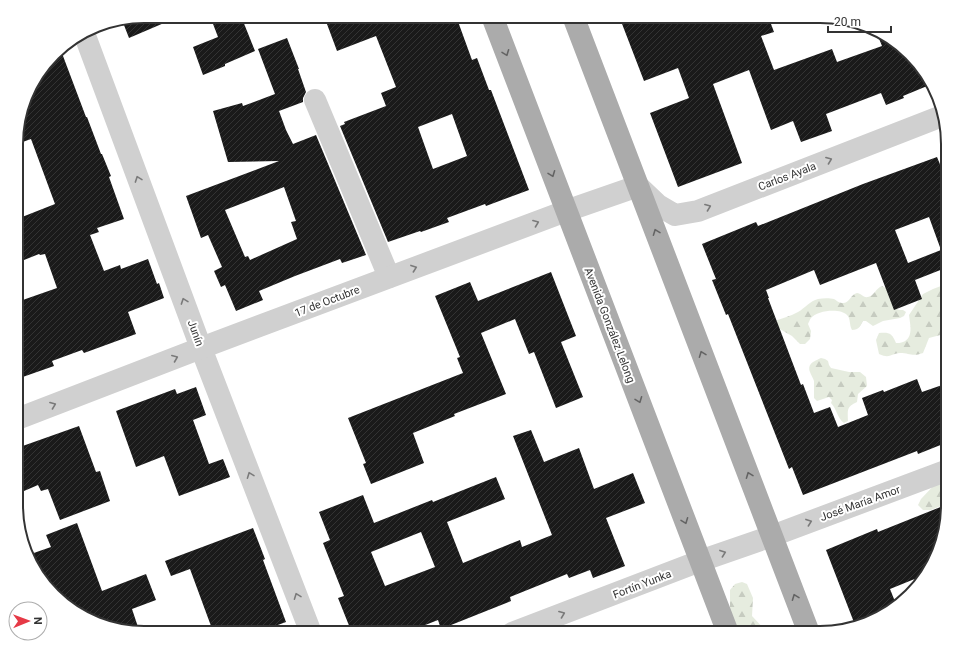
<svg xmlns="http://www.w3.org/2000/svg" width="964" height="649" viewBox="0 0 964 649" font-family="Roboto,sans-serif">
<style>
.forest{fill:url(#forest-firs)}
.building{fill:url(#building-hatch);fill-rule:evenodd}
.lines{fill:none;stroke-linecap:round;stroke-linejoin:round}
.minor{stroke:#d0d0d0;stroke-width:22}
.major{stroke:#ababab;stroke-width:22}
.oneway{stroke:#636363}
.oneway2{stroke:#7a7a7a}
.labels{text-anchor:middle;stroke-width:4;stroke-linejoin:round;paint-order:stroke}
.street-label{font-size:11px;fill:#333;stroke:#fff}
.rim{fill:none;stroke:#333;stroke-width:2}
</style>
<defs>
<pattern id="forest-firs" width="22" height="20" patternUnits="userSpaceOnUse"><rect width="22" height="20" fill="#e6ecdf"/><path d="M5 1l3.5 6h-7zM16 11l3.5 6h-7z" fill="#c6cbc0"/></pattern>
<pattern id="building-hatch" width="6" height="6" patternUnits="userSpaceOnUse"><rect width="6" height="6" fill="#1a1a1a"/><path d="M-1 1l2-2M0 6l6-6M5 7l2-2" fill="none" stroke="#333"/></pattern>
</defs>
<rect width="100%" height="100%" fill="#fff"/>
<g class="forest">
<path d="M882,286c9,4 11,13 13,22l4,2h4l3,2 -2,4 -4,2 -17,3 -10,5 -7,-5h-3c-3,5 -4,9 -11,9 -3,-5 -1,-11 -5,-15 -6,-7 -30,-5 -36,3 -1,1 -2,4 -3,6l3,7 -1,8 -5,5h-5l-8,-8 -14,-8 -3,-7c7,-3 16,-5 23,-9 7,-4 12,-11 20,-13 5,-1 12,-1 16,0 2,1 5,4 8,4 7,1 9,-9 15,-10 4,0 6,5 11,4 6,-1 8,-9 14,-11z"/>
<path d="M941,286l7,2v50l-4,-4 -15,4 -6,15c-11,4 -13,0 -23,0 -10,1 -10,6 -21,1l-3,-14 3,-7c10,-1 13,0 17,10 2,0 5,0 7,-1 11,-4 7,-18 6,-27l14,-21 10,-5z"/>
<path d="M821,358l4,1 3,2 1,4 2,3 18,4h11l6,5 1,9 -9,8 -1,8c-11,5 -9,8 -9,19l-4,2c-7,-5 -7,-14 -13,-20l1,-3 -3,-3 -12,4 -3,-3c0,-5 0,-11 0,-17 -1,-3 -3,-6 -4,-9 -3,-9 5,-11 11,-14z"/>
<polygon points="948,468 948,503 931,510 923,510 918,505 921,499 938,481"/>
<polygon points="742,582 747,584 753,598 752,616 768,633 741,633 737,629 730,614 730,590 735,584"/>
</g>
<g class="building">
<polygon points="144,16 178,16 178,17 129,38 122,20"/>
<polygon points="210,16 241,16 255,51 225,64 225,66 203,75 193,47 218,37"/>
<path d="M324,16h132l16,44 5,-2 12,32h2l38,100 -43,16 -1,-2 -38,14 2,4 -28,10 -1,-1 -32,11 -48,-116 5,-2 -1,-2 42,-16 -5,-13 15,-6 -20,-51 -39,15zM452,114l15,42 -34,13 -15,-42z"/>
<polygon points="619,16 768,16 774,32 761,36 774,70 832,49 837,62 882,46 876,31 898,42 931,80 932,84 903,96 904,98 886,105 881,93 826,114 832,131 801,142 793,121 771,130 749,70 713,84 742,163 678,187 650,113 689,98 678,68 644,81"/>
<path d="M287,38l12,31h-1l8,23 -3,6v4l-24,9 7,19 7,14 23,-9 50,120 -24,8 -2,-4 -45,17 -36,15 4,9 -27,11 -11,-26 -4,2 -7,-16 8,-4 -14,-32 -7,3 -15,-42 93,-35 -51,1 -15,-51 29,-8 1,3 32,-12 -17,-45zM284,187l12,34 -5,1 6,17 -47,21 -2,-4 -3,1 -20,-47z"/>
<polygon points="60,48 86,117 87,117 101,154 102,154 111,176 109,177 124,219 97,228 99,232 90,235 104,271 120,265 121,269 148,259 157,284 159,283 164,298 128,312 136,334 84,353 82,350 52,361 54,366 17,379 17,302 57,288 45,254 40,255 39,254 24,260 17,242 17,219 55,204 31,139 17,144 17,127 29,87"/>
<path d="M937,157l11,27v83l-33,13 7,19 -28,11 -18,-47 -56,22 -6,-15 -48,20 3,8h-1l33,87 2,-1 11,29 16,-6 8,20 30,-12 -6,-17 21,-8 1,2 33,-13 5,13 26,-9v59l-30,12 -1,-3 -114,44 -11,-28 -3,2 -61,-155 -2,1 -14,-35 4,-1 -14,-35 54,-22 2,4 105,-42zM929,217l12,33 -33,13 -13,-33z"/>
<polygon points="551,272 576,336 561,342 583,397 556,408 534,352 529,354 515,319 481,333 506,394 454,414 455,416 413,433 424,463 371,484 363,464 366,463 348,418 463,373 457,358 460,357 435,296 470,282 478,301"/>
<polygon points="196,387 206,415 193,420 209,464 223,459 230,477 179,496 164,456 136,467 116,411 175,389 177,394"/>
<polygon points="79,426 96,472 100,471 110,501 60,520 48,489 41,491 38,485 24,491 17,472 17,448"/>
<path d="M531,430l13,32 35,-14 15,41 39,-16 12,30 -39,15 19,48 -32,12 -3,-8 -21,8 -2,-4 -57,23 1,4 -70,28 -3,-9 -33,13h-53l-14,-35 6,-2 -21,-53 7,-3 -11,-28 44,-17 11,28 58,-23 1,2 63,-25 9,22 -58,23 16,41 57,-23 2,7 30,-12 -39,-99zM421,532l14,35 -50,19 -14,-34z"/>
<polygon points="948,504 948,514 941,547 925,576 922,576 890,589 896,604 877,620 855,625 826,550 877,529 878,532"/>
<polygon points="77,523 102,591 146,574 156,600 132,609 140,633 135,633 102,626 73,610 69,599 61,601 33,569 28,555 51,547 46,535"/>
<polygon points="253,528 265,559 263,560 286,622 256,633 211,633 211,626 190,569 171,576 165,561"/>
</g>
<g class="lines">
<g class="minor">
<polyline points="84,33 201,348 311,633"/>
<polyline points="315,100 389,277"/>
<polyline points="17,419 201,348 566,211 638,186 658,205 675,215 698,211 942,116"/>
<polyline points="512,633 700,561 772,536 948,470"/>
</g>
<g class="major">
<polyline points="492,16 728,633"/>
<polyline points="573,16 809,633"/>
</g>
</g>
<defs><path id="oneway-chevron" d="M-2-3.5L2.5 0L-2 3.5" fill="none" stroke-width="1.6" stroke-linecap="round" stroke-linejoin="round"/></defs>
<g class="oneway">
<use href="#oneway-chevron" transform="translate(506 53) rotate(69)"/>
<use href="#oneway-chevron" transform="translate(552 174) rotate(69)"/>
<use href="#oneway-chevron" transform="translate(656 232) rotate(-111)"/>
<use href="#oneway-chevron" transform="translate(702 354) rotate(-111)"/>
<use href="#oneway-chevron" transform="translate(639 400) rotate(69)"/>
<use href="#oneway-chevron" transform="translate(749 475) rotate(-111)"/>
<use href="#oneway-chevron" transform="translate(685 521) rotate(69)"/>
<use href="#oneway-chevron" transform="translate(795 597) rotate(-111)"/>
</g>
<g class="oneway2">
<use href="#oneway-chevron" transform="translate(829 160) rotate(-21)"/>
<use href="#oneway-chevron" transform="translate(138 179) rotate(-110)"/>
<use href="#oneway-chevron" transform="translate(708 207) rotate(-21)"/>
<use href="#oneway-chevron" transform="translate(536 223) rotate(-21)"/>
<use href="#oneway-chevron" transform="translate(414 268) rotate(-20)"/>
<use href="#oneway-chevron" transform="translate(184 301) rotate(-110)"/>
<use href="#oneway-chevron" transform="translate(175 358) rotate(-22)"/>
<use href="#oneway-chevron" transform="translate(53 405) rotate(-21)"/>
<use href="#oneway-chevron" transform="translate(250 475) rotate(-111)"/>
<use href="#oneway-chevron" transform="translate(809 522) rotate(-20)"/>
<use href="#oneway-chevron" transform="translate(723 553) rotate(-20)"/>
<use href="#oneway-chevron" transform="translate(297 596) rotate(-111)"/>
<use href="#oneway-chevron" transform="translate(562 614) rotate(-21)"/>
</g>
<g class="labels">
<g class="street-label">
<text transform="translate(787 176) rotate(-21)" y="4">Carlos Ayala</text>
<text transform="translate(327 301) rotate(-21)" y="4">17 de Octubre</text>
<text transform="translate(610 325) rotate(69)" y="4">Avenida González Lelong</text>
<text transform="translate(196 333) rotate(70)" y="4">Junín</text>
<text transform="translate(860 503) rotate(-20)" y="4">José María Amor</text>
<text transform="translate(642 584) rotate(-21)" y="4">Fortín Yunka</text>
</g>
</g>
<path d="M0 0H964V649H0ZM144 23H820A121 121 0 0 1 941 144V505A121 121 0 0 1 820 626H144A121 121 0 0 1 23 505V144A121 121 0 0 1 144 23Z" fill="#fff" fill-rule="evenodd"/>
<path class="rim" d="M144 23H820A121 121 0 0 1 941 144V505A121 121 0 0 1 820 626H144A121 121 0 0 1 23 505V144A121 121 0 0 1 144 23Z"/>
<g transform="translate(28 621) rotate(89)"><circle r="19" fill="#ffffff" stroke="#adadad"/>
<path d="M0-3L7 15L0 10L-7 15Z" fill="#e63946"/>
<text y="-6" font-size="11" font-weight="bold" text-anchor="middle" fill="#333333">N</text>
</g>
<path d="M828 26v6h63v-6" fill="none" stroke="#333333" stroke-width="2"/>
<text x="834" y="26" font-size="12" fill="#333333" stroke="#ffffff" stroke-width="3" paint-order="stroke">20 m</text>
</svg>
